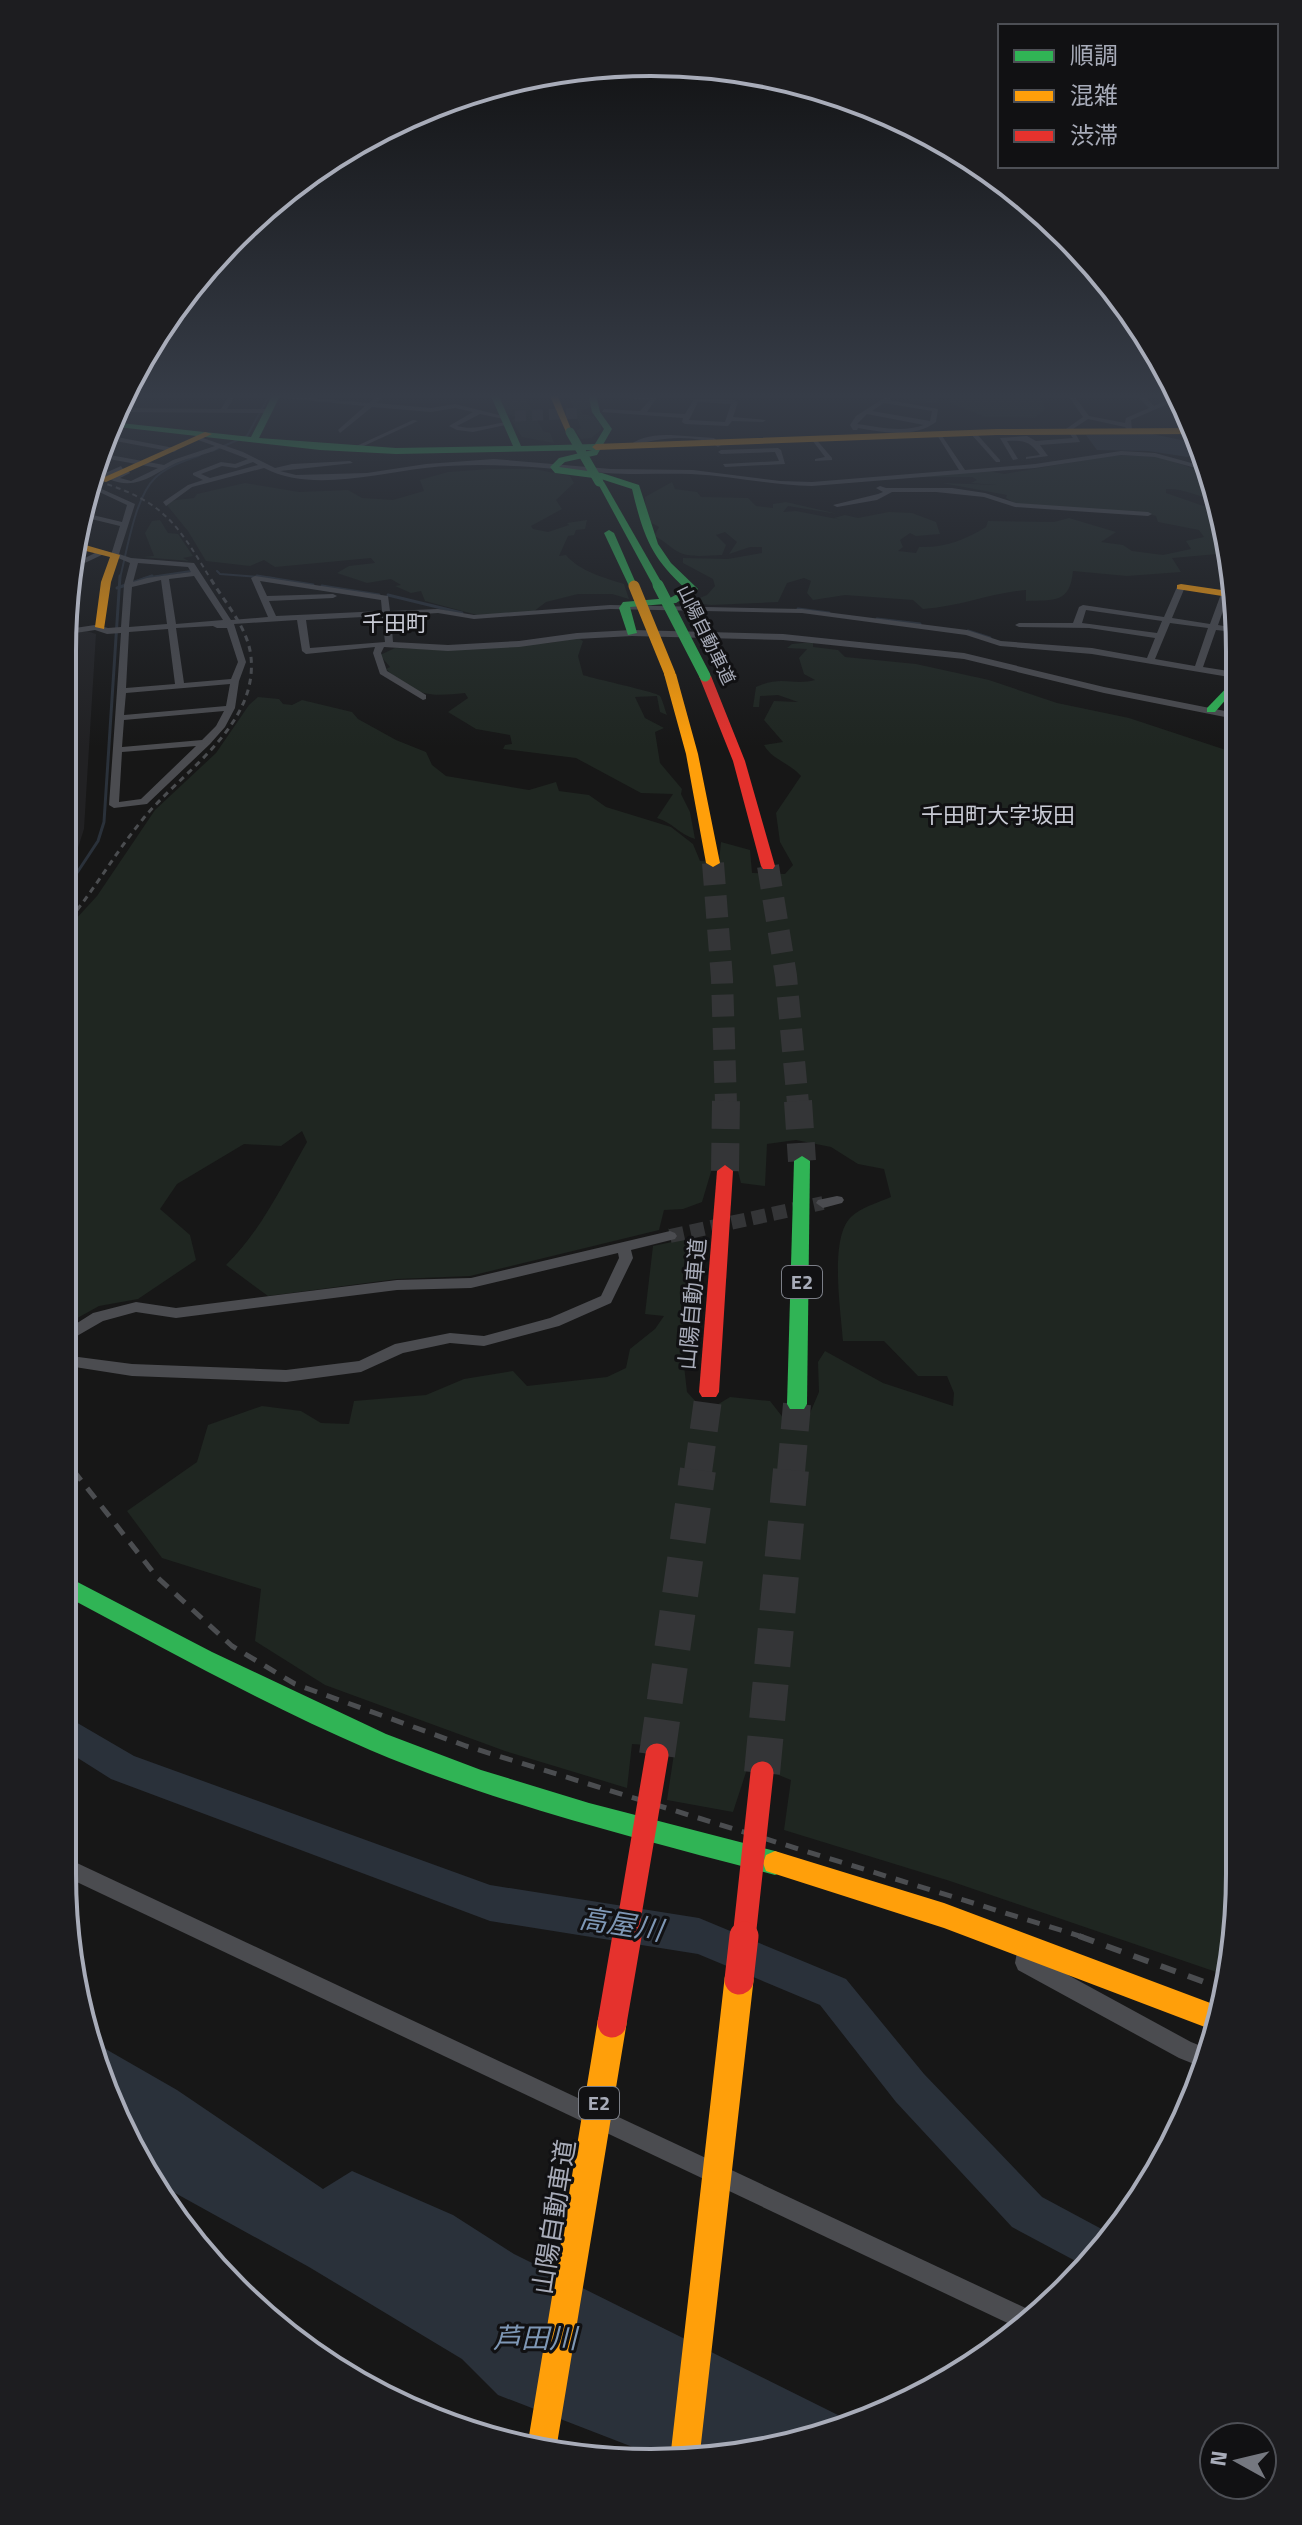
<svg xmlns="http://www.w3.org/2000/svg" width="1302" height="2525" viewBox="0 0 1302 2525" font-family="'Titillium Web','Noto Sans JP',sans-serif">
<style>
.built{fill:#212123}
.green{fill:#1f2621}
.water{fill:#2a313a}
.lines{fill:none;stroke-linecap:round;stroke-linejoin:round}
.stream-far1{stroke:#2a313a;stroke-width:2}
.stream{stroke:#2a313a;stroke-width:3}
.river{fill:#2a313a;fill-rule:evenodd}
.street-tunnel{stroke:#343537;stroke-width:14;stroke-dasharray:14 7;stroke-linecap:butt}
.secondary-tunnel{stroke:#343537;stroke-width:11;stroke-dasharray:11 6;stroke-linecap:butt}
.highway-tunnel-far2{stroke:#343537;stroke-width:22;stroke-dasharray:22 11;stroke-linecap:butt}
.highway-tunnel-far1{stroke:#343537;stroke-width:28;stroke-dasharray:28 14;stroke-linecap:butt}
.highway-tunnel{stroke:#343537;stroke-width:36;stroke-dasharray:36 18;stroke-linecap:butt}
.street{fill:#4b4c50;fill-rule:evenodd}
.fast{fill:#30b455;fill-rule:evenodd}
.slow{fill:#ff9f0a;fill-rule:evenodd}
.jam{fill:#e5322d;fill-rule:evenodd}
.rail-far4{stroke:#4b4d50;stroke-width:2;stroke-dasharray:5 4;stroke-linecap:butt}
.rail-far3{stroke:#4b4d50;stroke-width:3;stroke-dasharray:6 5;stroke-linecap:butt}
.rail-far2{stroke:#4b4d50;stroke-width:4;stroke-dasharray:10 8;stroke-linecap:butt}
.rail-far1{stroke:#4b4d50;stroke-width:5;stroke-dasharray:13 10;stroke-linecap:butt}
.rail{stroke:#4b4d50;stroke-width:6;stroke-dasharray:16 13;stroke-linecap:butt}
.fast-bridge-far1{stroke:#30b455;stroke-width:9}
.fast-bridge{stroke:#30b455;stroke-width:11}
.slow-bridge-far1{stroke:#ff9f0a;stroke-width:11}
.slow-bridge{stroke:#ff9f0a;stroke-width:29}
.jam-bridge-far1{stroke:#e5322d;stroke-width:23}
.jam-bridge{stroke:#e5322d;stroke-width:29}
.labels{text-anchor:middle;stroke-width:6;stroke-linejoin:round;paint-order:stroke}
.far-street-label{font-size:18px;fill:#a8acb9;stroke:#111113}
.shield{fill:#111113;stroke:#7b7e87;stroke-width:2}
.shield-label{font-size:20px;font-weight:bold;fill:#a8acb9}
.far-quarter-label{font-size:22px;fill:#c9cbd5;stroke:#111113}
.street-label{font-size:22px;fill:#a8acb9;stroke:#111113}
.near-street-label{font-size:26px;fill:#a8acb9;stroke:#111113}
.near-water-label{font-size:28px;font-style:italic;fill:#7e97b5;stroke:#111113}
.rim{fill:none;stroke:#a8acb9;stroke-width:4}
</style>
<rect width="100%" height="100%" fill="#171717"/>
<polygon class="built" points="87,631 96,634 84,829 77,851 63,874 63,635"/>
<g class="green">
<polygon points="498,394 523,394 543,431 550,433 554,443 522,437 512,421 516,417 507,414"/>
<polygon points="568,394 588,394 590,407 581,411 582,414 593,416 601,425 601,430 591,438 581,439 576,431 581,428"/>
<polygon points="898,394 1040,395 1045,409 1035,418 986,417 946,402 951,399 933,395 940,399 934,403 895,398"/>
<path d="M1115,455l45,2 46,16 9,27c-16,-3 -32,-12 -49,-11v4l52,18 11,42 -57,5 9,14 -54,4 -54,-5c-3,32 -18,29 -47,30v-11c-35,3 -67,17 -103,19l-10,-9 -68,-5 -32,5 -6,-7 4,-12 -7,-3 -17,5 -9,19 -67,3 -21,-3 17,-7 8,-9 -2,-7 -30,-16v-5l45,1 34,-6v-6h-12l-21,7 8,-12 -12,-10 -9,3 10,10 -4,10c-15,0 -34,4 -47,-5 -7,-5 -12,-10 -21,-14l5,-9 -13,-7 -1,-23 27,-15 3,7 22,3 4,5 47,1 8,8 17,2v-4l13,-2 52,12 -50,-8 -5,6 13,-1 46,9 -8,-2 11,-3 13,3 31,-6 23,1 24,9 4,12 -24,2 -6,-3 -10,7 3,7 -5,4 18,2 3,-6c25,1 46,-7 67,-20l2,-6 66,1 15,-4 47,14 -15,10 22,3 9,6 31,4 28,-6 -5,-8 18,-4 -5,-7 -41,-8 -2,-6 -9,-3 -129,-8 -12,-7 1,-3 -65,-12 54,2 -25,-2 6,-3 -5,-3h-62l79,-6 15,3z"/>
<path d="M490,469h44l36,7 4,7 -18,17 6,9 -31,17 2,3 15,3 21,-7 -2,-2 20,-3 -2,9 -9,1 -2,5 -6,1 -9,20 7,-1c13,16 39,23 58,29l5,15 -17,-5h-34l-32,8 -13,10 -56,3 -52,-14 -4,-10 -10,2 -16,-7 6,-1 -10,-6 -24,4 -30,-10 12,-7 26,-3 -4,-5 -96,9 -11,-7 -14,6 -44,-5 -18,-30 -22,-27 3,-3 25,-3 3,-4 48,-11 54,9 49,-2 14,8 31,2 31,-9 -4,-11 28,-8z"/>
<polygon points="160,520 168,533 178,534 193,556 183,558 189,561 143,557 154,556 145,533 152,521"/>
<path d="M578,638l5,3 -5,15 5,19c11,4 74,17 77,21 3,5 5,14 7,19l-7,-3 -3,-16 -22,1 10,21 19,10 -9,4 5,31 22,26 -1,5 9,18 5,27c-15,-4 -23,-17 -38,-21l16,-24 -32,-1 -65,-35 -73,-9 2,-4 7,-1 -2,-9 -34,-6 -28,-17 20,-14 -3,-5c-37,4 -50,3 -79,-24l4,-2 -10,-12 15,-7 50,2 104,-7z"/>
<path d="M813,642v5l25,3 7,7 71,7 73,16 68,23 72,15 106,35 4,1159 -11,64 -278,-95 -166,-51 7,-50 -42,-17 -16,49 -66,-12 8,-53 -43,-3 -5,44 -122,-37 -180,-66 -70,-44 6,-52 -99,-31 -35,-47 70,-49 11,-37 54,-19 39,5 20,12 28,1 5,-23 72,-6 38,-16 49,-8 14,15 80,-9 19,-9 4,-19 25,-20 9,-13 -19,-2 8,-68 19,-4 -4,-14 27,20 -10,44 -3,56 5,44 12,13 13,3 18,-11 40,4 18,23 22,-11 9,-21 -1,-30 7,-11 58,32 70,23 1,-13 -7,-17h-29l-34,-35h-41c-2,-29 -14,-103 8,-124 9,-9 28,-15 40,-20l-7,-28 -26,-5 -27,-17 -35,-7 -29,4 -2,42 -24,-3 -8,-31 -17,3 -14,47 -19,7 -19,1 -5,20 -189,46 -73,3 -129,17 -42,-31c35,-34 57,-81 81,-123l-5,-11 -21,15 -37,-2 -67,40 -17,25 30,26 6,25 -58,39 -39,7 -36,20v-393l34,-37 58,-86 61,-57 33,-48 9,-8 21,2 4,5 9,1 10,-5 50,12 6,7 38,21 30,12 6,13 14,11 83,14 27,-8 3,9 30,4 17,12 65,20 22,17 7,17 19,1 2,-20 29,8 2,23 33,1 8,-9 -13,-23 -4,-29 25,-37c-11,-13 -29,-16 -37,-31l19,-3 -19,-22 10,-19 24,1 -20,-7 -18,1 -1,11h-6l3,-20c26,-12 37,-1 59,-7l-11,-6 -5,-16 8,-9 -20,-1 5,-4z"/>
</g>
<g class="water">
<polygon points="1152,434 1196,443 1200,444 1202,452 1188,457 1148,451 1097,450 1086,435"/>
<polygon points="90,2040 177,2090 323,2189 352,2171 453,2215 514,2254 850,2421 728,2458 656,2456 498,2395 462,2359 309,2267 157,2183 93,2064"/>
</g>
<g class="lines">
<g class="stream-far1">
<polyline points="212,451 247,436 270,394"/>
<polyline points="217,571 220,574 274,578"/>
<path d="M120,578c7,-27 15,-81 35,-100 12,-12 30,-17 45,-23"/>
<polyline points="144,578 191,571"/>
</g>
<g class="stream">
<polyline points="257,576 313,585"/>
<polyline points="322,586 379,595"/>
<polyline points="117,588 152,576"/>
<polyline points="388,595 462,613"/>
<polyline points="798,609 829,613"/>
<polyline points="877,619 920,624"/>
<polyline points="968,631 990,638"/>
<polyline points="63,894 98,841 104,822 120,576"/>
</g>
<polygon class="river" points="62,1714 134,1756 490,1885 699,1918 846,1979 924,2074 1042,2197 1109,2233 1085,2266 1012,2227 896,2102 820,2005 698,1954 490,1921 111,1779 62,1748"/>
<polyline class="street-tunnel" points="670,1236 823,1203"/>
<polyline class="secondary-tunnel" points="515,416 582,413"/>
<g class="highway-tunnel-far2">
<polyline points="713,863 722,979 726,1103"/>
<polyline points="768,866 786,976 798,1103"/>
</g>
<g class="highway-tunnel-far1">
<polyline points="798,1101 802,1161"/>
<polyline points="725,1171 726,1101"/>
<polyline points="698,1472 709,1392"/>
<polyline points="791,1472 797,1404"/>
</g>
<g class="highway-tunnel">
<polyline points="657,1755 698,1470"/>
<polyline points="762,1773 791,1470"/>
</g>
<g class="street">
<polygon points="230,394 236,394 227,409 268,409 271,411 268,413 115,412 116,408 221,409"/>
<path d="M379,394h7l-10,9 55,5 24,-4 52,13 -3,2 -24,-5 -23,12c18,5 33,-2 50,-4l3,2 -37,8 -16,-2 -8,-4 24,-14 -18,-4 -24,4 -59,-5 -32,26 -2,-3 27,-24 -92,-9 3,-2 93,8z"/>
<path d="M616,394l41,3 -10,15 38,2 9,-15 41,1 3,2 -5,15 33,3 -3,2 -31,-1 -4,5 -43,-2 -3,-2 1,-4 -81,-6 2,-3 36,2 10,-11 -36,-3zM698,402l33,2 -6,18 -36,-2z"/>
<polygon points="720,394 825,394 822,396 723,396"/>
<path d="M1067,394h6l16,22 36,7 1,-5 23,-10 -14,-14h7l12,12 18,-8 -4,-4h6l5,5 -48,21 1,10 -3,2 -4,-5 -37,-8 -15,10 7,13 -40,3 8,11 -22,3v-2l14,-2c-10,-14 -17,-15 -33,-14l11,18 -5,1 -13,-22 27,-2 9,5 37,-3 -7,-9 17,-12z"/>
<path d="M889,395l3,2 -3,3 49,9 -2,13c-23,17 -52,10 -78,6l-1,2h-4l-3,-5 6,-9zM884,403l48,8 -2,10 -58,-10zM867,414l57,11c-22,8 -45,2 -67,-1z"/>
<polygon points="413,420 418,421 355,450 350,449"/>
<polygon points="971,432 975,432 1000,460 1000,462 996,462 971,434"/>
<path d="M940,433l25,37 70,-6 86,-13 34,2 51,14 1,4 -52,-14 -34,-2 -86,13 -223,18c-41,-1 -80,-10 -121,-12 -28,-1 -57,1 -85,-1 -63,-5 -118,-12 -181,-5 -50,6 -116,24 -161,0l-72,19 -26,19 -3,-4 25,-17 15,-5 -10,-5v-2l28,-11 14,2 13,-5 -29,-11c-12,7 -29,9 -43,15 -24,12 -40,28 -67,16l19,-9 2,3 -10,5 11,3 27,-13 -60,-11 1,-4 65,12 9,-5 42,-14 -17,-6 2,-3 43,15 32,16 17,-4 58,-3 3,2 -73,8 16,4 71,-2 59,-9 68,-5 117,10 82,1 87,11 32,1 147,-12 -22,-35zM253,462l5,3 -48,13 -9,-4 21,-8 14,2z"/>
<polygon points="106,435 174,448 177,450 174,452 105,439"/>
<path d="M671,435l43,3 7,7 -3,2c-18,-14 -65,-10 -85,0l-3,-2c11,-9 26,-10 41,-10z"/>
<polygon points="815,438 832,458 832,460 815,461 815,459 825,457 812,440"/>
<polygon points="778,448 781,450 785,464 725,467 723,464 779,461 775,452 721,454 718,452 721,450"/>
<polygon points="121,466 123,469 104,478 91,476 92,472 103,474"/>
<path d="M95,486l40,18 -16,50 12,4 63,5 37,57 37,-3 -17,-39 4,-2 133,20 2,15 48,-2 36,6 136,-10 192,4 165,21 34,11 91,7 55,10 8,-20 -66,-10 -70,-1 -4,-2 4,-2h54l6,-16 4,-2 81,12 13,-30 4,-2 4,2 -13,31 38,6 11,-30 4,-2 4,2 -11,31 17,3v4l-19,-2 -13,37 32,5v6l-143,-24 -92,-8 -34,-11 -164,-22 -192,-4 -136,10 -36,-6 -47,3 2,26 55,3 71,-4 58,-8 55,-3 151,4 181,19 140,34 131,26v6l-131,-26 -140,-34 -181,-19 -151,-4 -55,3 -58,8 -71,4 -64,-4 -3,6 6,18 39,24v4l-3,1 -43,-26 -7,-21 2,-6 -69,7 -4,-3 -5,-31 -63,4 12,38 -7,19 -4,27 -10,19 -15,17 -63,60 -33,4 -5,-3 12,-172 -14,1 -12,-4 -32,5v-5h4l-4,-16 2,-11 4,2 6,23 20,-3 13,3 13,-1 3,-42 6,-22 -19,-8 9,-29 -41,-10 1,-4 42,10 5,-17 -32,-15 -11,3 2,-5zM138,563l50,4 3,5 -44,6 -14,4zM194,576l29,44 -47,4 -7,-45zM161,580l6,44 -38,3 3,-40zM260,581l121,19 1,11 -106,5 -7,-15 64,-3 4,-2 -4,-2 -66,2zM1086,610l76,11 -5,12 -75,-10zM382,616l3,26 -75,6 -4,-28zM1170,623l38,5 -13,38 -40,-7zM213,626l4,2h10l11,34 -7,17 -47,4 -8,-55zM168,629l7,55 -49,4 3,-56zM230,684l-4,22 -102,9 2,-22zM224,711l-8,15 -14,14 -80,7 2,-27zM196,746l-55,53 -22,3 3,-50z"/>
<polygon points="880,486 886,488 952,488 985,493 1016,503 1148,512 1152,514 1148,516 1015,507 984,497 936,492 892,492 877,500 837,507 833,505 878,494 883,492 876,488"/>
<polygon points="101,550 108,552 70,570 71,565"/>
<polygon points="837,1196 842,1197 844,1200 842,1203 823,1208 816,1203 818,1200"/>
<polygon points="670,1231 675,1233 677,1236 675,1239 631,1250 633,1258 611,1303 559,1326 484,1346 450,1343 403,1353 361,1372 286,1382 132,1376 62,1365 63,1355 132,1364 286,1370 359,1361 395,1344 450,1333 484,1336 550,1318 601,1296 619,1258 618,1253 471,1288 397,1290 176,1318 136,1312 103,1321 63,1344 63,1332 93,1313 136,1302 176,1308 397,1280 471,1278"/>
<polygon points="62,1856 1034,2312 1035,2314 1016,2327 62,1875"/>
<polygon points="1025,1944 1032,1947 1035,1957 1191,2042 1211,2050 1204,2068 1179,2058 1018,1970 1015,1963 1018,1947"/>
</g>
<g class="fast">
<path d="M273,394h8l-22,44 137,10 117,-2 -23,-52h8l23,52 74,-2 9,-15 -12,-17 -4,-18h8l4,18 12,17 -15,26 -32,7 -6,5 43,6 37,12 19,59 13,19 27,26 -22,14 -46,4 7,26 -9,2 -9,-27 4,-6 47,-4 16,-9c-36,-32 -43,-55 -54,-100l-31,-10 -46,-6 -5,-6 9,-9 33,-8 -196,4 -76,-4 -211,-24 2,-4 140,15z"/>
<polygon points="596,480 604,482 663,585 662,587 653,585"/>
<polygon points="609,530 614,533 638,588 629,586 604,533"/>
<polygon points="1235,679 1235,689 1215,712 1207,712 1207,708"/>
<polygon points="802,1156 810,1161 807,1404 804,1409 790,1409 787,1404 794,1161"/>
<path d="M62,1574l150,78 174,82 95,36 108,33 186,48 9,4 3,8 -3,8 -9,4c-136,-36 -275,-70 -405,-125 -105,-45 -207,-102 -308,-156z"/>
</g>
<g class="slow">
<polygon points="549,394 557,394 573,434 566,432"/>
<polygon points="1196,428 1197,434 997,435 596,450 592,447 596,444 997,429"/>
<polygon points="205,432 212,434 106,482 98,480"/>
<polygon points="75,542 120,555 111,582 104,629 95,627 101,582 110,557 74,548"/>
<polygon points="1181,584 1235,592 1235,598 1177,589 1177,585"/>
<polygon points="670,671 676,674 698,754 720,863 713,867 706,863 686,754 664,674"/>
<polygon points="775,1851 944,1903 1221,2007 1218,2032 944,1928 766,1871 763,1863 766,1855"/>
</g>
<g class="jam">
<polygon points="705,673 711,676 745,761 775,866 773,869 763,869 761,866 733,761 699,676"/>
<polygon points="725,1165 733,1171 719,1392 716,1397 702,1397 699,1392 717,1171"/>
</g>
<path class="rail-far4" d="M90,479c70,20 84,39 120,99"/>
<path class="rail-far3" d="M63,927c30,-34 51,-73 80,-108 38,-47 115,-92 108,-162 -3,-30 -27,-55 -42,-81"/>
<polyline class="rail-far2" points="62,1456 74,1472"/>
<polyline class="rail-far1" points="73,1470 157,1577 232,1646 295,1684 466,1746 1086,1938"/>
<polyline class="rail" points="1079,1936 1226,1990"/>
<polyline class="fast-bridge-far1" points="570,432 599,482"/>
<polyline class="fast-bridge" points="658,585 705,676"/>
<polyline class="slow-bridge-far1" points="634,586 670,674"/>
<g class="slow-bridge">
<polyline points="541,2452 612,2023"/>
<polyline points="685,2456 739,1980"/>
</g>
<g class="jam-bridge-far1">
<polyline points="626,1938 657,1755"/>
<polyline points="744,1938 762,1773"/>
</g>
<g class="jam-bridge">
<polyline points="739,1980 744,1936"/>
<polyline points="612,2023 627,1936"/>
</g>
</g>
<linearGradient id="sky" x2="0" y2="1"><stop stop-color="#0d0d0d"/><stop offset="0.53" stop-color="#363c47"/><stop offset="1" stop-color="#363c47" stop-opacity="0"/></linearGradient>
<rect width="1302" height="747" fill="url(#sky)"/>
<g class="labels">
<g class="far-street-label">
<text transform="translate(706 635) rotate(64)" y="6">山陽自動車道</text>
</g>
<g class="shield">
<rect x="782" y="1266" width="40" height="32" rx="6"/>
<rect x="579" y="2087" width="40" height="32" rx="6"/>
</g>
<g class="shield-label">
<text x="802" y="1289">E2</text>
<text x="599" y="2110">E2</text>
</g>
<g class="far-quarter-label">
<text x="395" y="631">千田町</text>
<text x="998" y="823">千田町大字坂田</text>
</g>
<g class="street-label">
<text transform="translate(692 1304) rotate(-85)" y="8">山陽自動車道</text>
</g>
<g class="near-street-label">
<text transform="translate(554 2217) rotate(-81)" y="9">山陽自動車道</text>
</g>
<g class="near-water-label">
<text transform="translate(621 1924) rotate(9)" y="10">高屋川</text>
<text x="535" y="2348">芦田川</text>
</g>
</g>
<path d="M0 0H1302V2525H0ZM651 76H651A575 575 0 0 1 1226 651V1874A575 575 0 0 1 651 2449H651A575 575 0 0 1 76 1874V651A575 575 0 0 1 651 76Z" fill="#1d1d20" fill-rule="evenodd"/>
<path class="rim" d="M651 76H651A575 575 0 0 1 1226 651V1874A575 575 0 0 1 651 2449H651A575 575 0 0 1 76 1874V651A575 575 0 0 1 651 76Z"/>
<rect x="998" y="24" width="280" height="144" fill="#111113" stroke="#4d4f55" stroke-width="2"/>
<rect x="1014" y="50" width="40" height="12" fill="#30b455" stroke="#4d4f55" stroke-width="2"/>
<text x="1070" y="64" font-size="24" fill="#a8acb9">順調</text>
<rect x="1014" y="90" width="40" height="12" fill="#ff9f0a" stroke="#4d4f55" stroke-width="2"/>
<text x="1070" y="104" font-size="24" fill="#a8acb9">混雑</text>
<rect x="1014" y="130" width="40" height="12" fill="#e5322d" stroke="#4d4f55" stroke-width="2"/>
<text x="1070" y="144" font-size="24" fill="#a8acb9">渋滞</text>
<g transform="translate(1238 2461) rotate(278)"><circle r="38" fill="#111113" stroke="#4d4f55" stroke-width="2"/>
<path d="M0-6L14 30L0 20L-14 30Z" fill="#757880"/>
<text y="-12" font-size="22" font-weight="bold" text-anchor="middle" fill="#a8acb9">N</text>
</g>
</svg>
